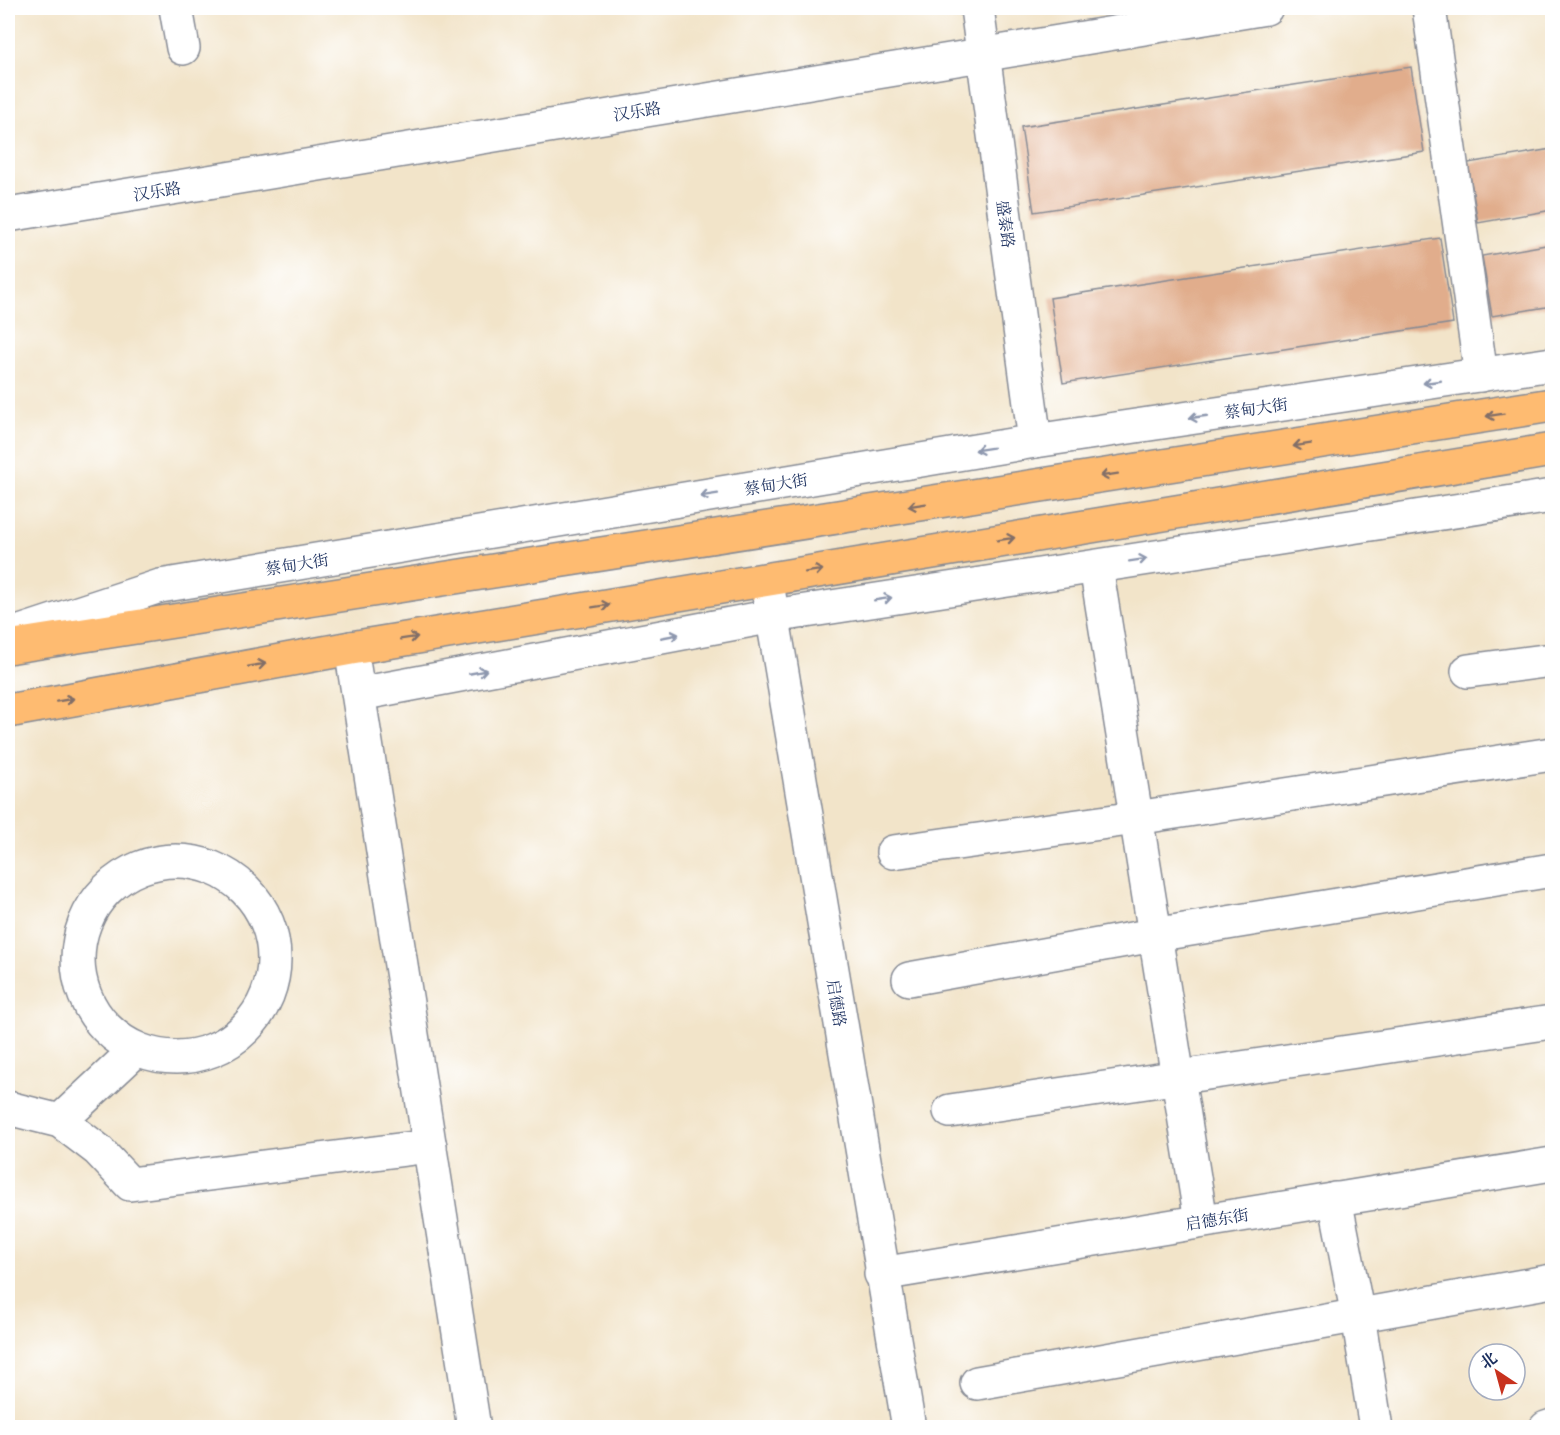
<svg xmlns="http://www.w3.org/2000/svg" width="1560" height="1435" viewBox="0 0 1560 1435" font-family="'Libre Caslon Text','Noto Serif SC',serif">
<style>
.building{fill:#e1ad8c}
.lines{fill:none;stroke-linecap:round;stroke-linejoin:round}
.minor-casing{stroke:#868a94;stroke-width:36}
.major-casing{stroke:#868a94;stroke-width:36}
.minor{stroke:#fff;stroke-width:33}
.major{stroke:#febb71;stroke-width:33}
.oneway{stroke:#8d97ae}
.oneway2{stroke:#816e67}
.labels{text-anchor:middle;stroke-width:4.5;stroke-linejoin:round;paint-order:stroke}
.street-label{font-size:16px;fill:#1b2f5e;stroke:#fff}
</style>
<rect width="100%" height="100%" fill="#fff"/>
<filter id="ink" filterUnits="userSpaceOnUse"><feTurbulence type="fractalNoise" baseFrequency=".0167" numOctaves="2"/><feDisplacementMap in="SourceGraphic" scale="12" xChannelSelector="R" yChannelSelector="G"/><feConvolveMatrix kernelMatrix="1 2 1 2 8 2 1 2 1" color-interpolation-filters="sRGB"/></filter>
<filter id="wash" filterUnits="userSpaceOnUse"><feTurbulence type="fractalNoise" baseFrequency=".008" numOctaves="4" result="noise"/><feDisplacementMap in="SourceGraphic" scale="24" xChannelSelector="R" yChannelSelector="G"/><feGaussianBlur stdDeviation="1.35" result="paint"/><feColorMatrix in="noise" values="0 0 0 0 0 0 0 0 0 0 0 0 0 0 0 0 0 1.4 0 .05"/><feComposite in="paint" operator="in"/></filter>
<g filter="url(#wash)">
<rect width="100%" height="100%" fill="#f2e4c9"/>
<g id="blocks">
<g class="building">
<polygon points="1411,67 1424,152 1034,212 1021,127"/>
<polygon points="1552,149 1552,210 1478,223 1468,163"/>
<polygon points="1440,238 1453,323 1063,383 1050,298"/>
<polygon points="1552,244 1552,306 1492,316 1482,256"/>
</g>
</g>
</g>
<g filter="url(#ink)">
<use href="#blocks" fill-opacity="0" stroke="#868a94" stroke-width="1.5"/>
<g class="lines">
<defs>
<g id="minor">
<polyline points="176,8 183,48"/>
<polyline points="977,8 1035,441"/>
<polyline points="1429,8 1481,375"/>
<polyline points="8,215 1266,8"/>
<polyline points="1096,567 1201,1221"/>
<polyline points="769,595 909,1428"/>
<polyline points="8,636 160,586 1035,441 1552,364"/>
<polyline points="351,648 474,1428"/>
<polyline points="1468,671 1552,660"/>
<polyline points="359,694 773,616 1552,496"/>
<polyline points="893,852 1136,818 1552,754"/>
<circle cx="176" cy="959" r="98"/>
<polyline points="909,979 1154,935 1552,870"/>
<polyline points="8,1108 60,1121 98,1150 130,1184 430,1146"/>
<polyline points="950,1111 1552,1022"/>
<polyline points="60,1121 136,1050"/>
<polyline points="1335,1199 1358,1316 1376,1428"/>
<polyline points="881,1274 1552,1164"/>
<polyline points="977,1383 1552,1281"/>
<polyline points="1546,1428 1552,1426"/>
</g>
<g id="major">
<polyline points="8,647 1552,405"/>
<polyline points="8,711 351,648 1552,450"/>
</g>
</defs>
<use href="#minor" class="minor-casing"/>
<use href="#major" class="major-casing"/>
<use href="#minor" class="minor"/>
<use href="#major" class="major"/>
</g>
<defs><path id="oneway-shaft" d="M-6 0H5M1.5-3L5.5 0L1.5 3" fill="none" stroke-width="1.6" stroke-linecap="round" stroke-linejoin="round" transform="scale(1.5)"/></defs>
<g class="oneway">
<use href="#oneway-shaft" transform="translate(1432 382) rotate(172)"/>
<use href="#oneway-shaft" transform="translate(1198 417) rotate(172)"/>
<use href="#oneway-shaft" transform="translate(984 449) rotate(171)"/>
<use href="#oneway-shaft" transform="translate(709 495) rotate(171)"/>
<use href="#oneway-shaft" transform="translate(1138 560) rotate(-9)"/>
<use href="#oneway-shaft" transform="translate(883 599) rotate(-9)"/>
<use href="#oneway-shaft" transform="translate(670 636) rotate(-11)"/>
<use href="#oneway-shaft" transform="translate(478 672) rotate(-11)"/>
</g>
<g class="oneway2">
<use href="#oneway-shaft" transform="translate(1495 415) rotate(171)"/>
<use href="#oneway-shaft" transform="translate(1302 445) rotate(171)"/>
<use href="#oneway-shaft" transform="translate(1109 475) rotate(171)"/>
<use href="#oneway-shaft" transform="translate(917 505) rotate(171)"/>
<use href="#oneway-shaft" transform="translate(1006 539) rotate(-9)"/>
<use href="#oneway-shaft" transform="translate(814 571) rotate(-9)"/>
<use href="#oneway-shaft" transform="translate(601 606) rotate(-9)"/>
<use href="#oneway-shaft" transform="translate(409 638) rotate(-9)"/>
<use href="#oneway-shaft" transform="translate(257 665) rotate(-10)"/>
<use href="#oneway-shaft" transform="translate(65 700) rotate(-10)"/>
</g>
</g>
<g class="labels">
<g class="street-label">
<text transform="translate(637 111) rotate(-9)" y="6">汉乐路</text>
<text transform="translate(157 191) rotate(-9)" y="6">汉乐路</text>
<text transform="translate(1006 224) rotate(83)" y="6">盛泰路</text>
<text transform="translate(1256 408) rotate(-8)" y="6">蔡甸大街</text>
<text transform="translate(776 484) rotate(-9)" y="6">蔡甸大街</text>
<text transform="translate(297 564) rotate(-9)" y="6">蔡甸大街</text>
<text transform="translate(837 1003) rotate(81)" y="6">启德路</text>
<text transform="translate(1217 1219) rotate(-9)" y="6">启德东街</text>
</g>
</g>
<rect width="1560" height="1435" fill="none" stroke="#fff" stroke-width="30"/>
<g transform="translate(1497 1372) rotate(324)"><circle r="28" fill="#ffffff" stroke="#a4acbf" stroke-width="1.5"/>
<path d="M0-4.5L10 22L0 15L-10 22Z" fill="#c8321e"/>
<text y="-9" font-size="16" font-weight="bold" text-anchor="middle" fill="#1b2f5e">北</text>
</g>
</svg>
